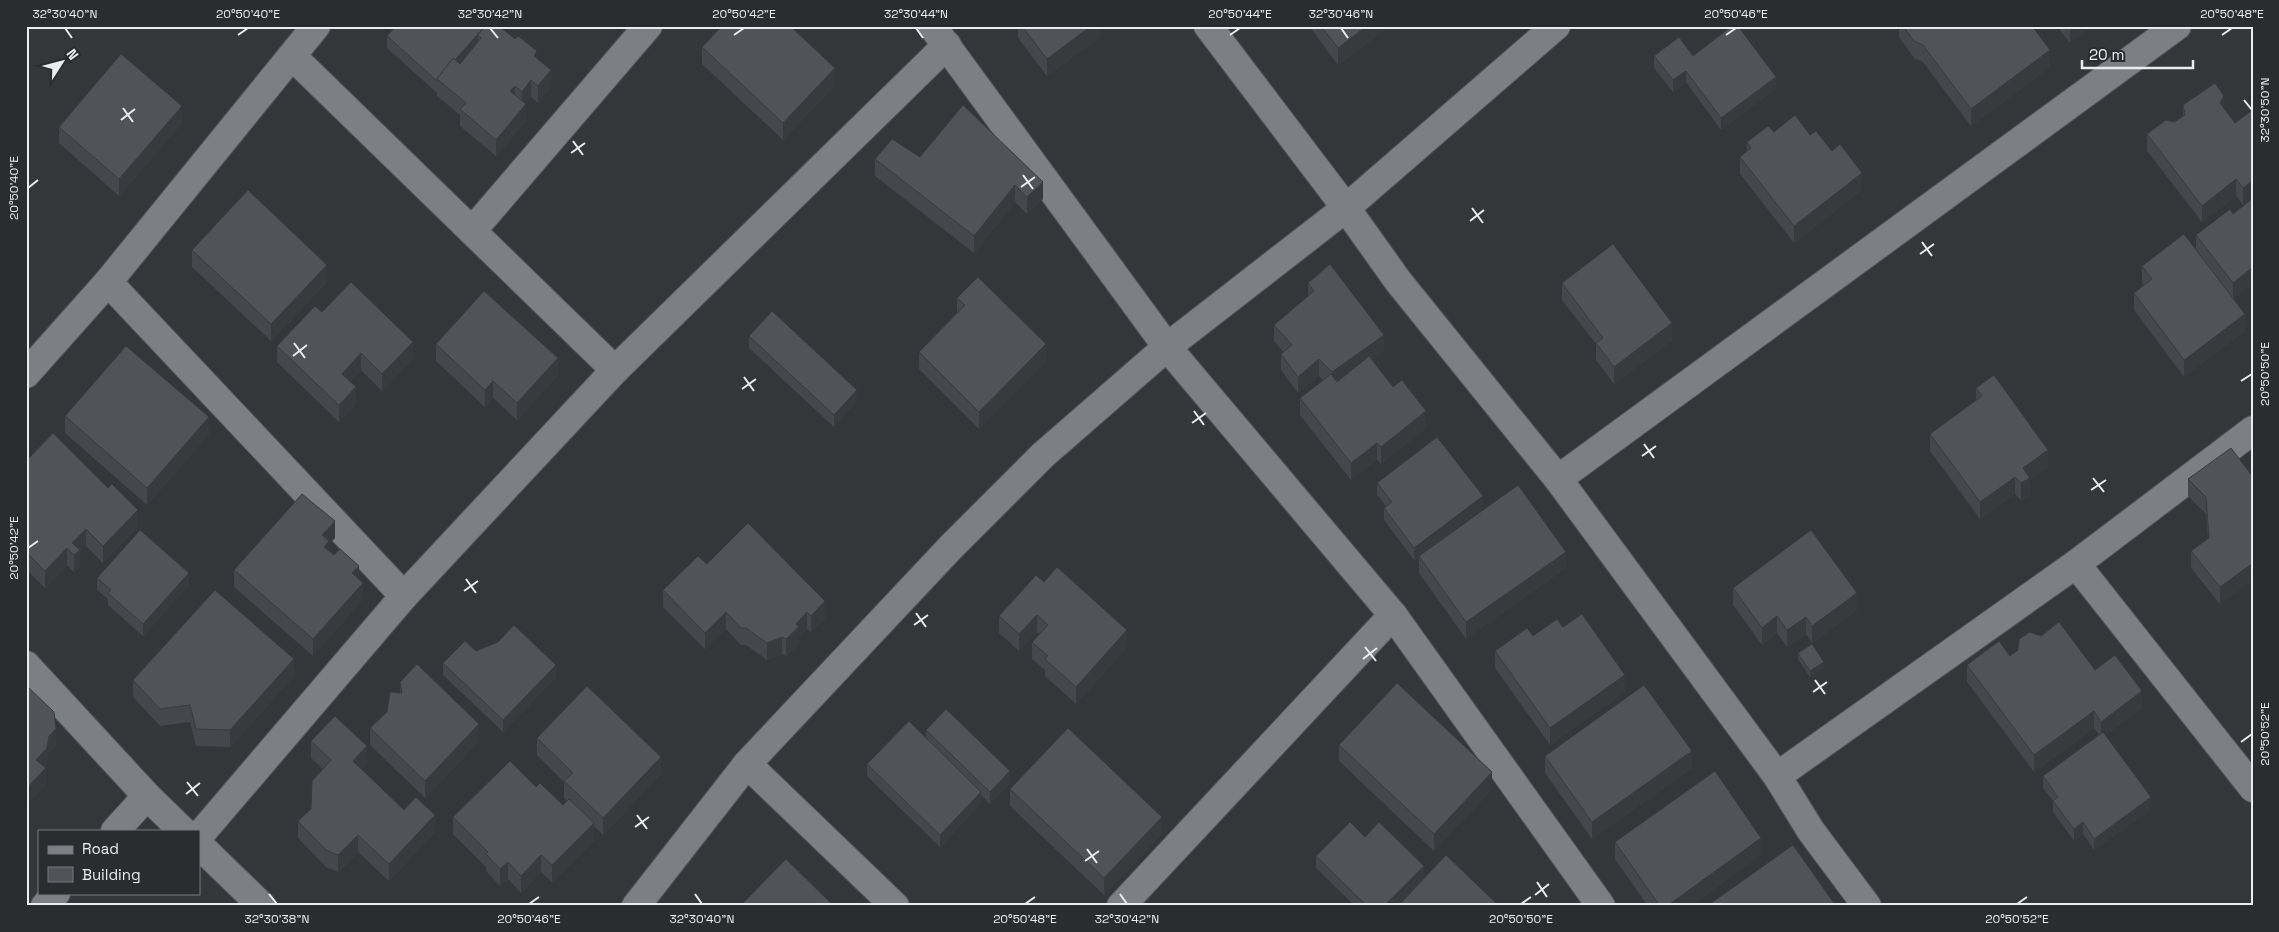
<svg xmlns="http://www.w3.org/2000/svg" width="2279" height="932" viewBox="0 0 2279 932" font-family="'Space Grotesk',sans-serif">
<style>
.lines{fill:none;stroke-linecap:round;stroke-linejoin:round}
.minor-casing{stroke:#515357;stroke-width:30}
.minor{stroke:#7c7f84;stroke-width:28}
.wall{fill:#46474c}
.shaded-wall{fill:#393a3e}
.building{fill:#515358;stroke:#393a3e}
.ticks{fill:none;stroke:#ebecef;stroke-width:2}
.neatline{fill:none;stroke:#ebecef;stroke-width:2}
.ticks-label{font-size:12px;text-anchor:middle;fill:#ebecef}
</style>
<rect width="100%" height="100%" fill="#34363a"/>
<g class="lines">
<defs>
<g id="minor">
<polyline points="932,26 1167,347 1393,615 1601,906"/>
<polyline points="1208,26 1346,208 1398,281 1558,479 1777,776 1811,831 1867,906"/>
<polyline points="292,56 615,370"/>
<polyline points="472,231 648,26"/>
<polyline points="108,282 404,596"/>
<polyline points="26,374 108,282 316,26"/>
<polyline points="1558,479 2177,26"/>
<polyline points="2076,564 2253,788"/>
<polyline points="26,665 147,796 183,831"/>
<polyline points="747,764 895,906"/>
<polyline points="1777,776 2076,564 2253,430"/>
<polyline points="115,831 147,796"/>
<polyline points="199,836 404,596 615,370 947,45"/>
<polyline points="199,845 262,906"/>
<polyline points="45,906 56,893"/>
<polyline points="636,906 747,764 951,547 1043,455 1167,347 1346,208 1556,26"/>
<polyline points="1121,906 1393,615"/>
</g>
</defs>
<use href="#minor" class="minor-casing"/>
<use href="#minor" class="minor"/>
</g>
<g class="wall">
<polygon points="499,26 537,58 551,87 538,103 531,97 526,104 526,121 496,156 460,126 460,115 437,96 437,93 387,48 387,36"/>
<polygon points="1015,26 1100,26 1100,37 1047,76 1018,38 1018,30"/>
<polygon points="1309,26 1389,26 1338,65"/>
<polygon points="1899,26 2032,26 2050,67 1971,126 1923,62 1914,58 1899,37"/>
<polygon points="2057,26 2092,26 2070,43"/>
<polygon points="702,47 835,85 783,140 702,64"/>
<polygon points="1654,56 1693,56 1776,89 1721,130 1686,82 1673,92 1654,68"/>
<polygon points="963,105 1043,199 1027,214 1015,202 974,253 875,176 875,159 920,157"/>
<polygon points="2183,105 2224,109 2235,123 2253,114 2253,197 2243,205 2236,196 2202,222 2147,151 2147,134 2174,122 2183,116"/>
<polygon points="182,123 119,196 59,143 59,127"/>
<polygon points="1774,132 1810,135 1862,190 1794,243 1740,174 1740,157 1747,152 1747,142"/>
<polygon points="2253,198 2253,284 2233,299 2245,331 2184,377 2134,310 2134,293 2144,285 2142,283 2142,266 2196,249 2196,235 2233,214"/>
<polygon points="192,250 327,282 271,341 192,267"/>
<polygon points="1308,283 1384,352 1372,360 1426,428 1381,464 1377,460 1351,480 1300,415 1300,398 1323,380 1319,376 1298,393 1281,370 1281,354 1283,352 1274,341 1274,325 1308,296"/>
<polygon points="1562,283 1672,340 1614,384 1596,360 1596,344 1562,300"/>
<polygon points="957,298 1046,361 979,429 919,369 919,352 957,313"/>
<polygon points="322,312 413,359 382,391 361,370 350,382 356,404 339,422 277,362 277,346"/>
<polygon points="749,336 857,401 834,427 749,348"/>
<polygon points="436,344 558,375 517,420 493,398 485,407 436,361"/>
<polygon points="1976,388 2048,467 2030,480 2030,495 2021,500 2015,494 1980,519 1930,451 1930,434 1976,400"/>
<polygon points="65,416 209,434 147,505 65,433"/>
<polygon points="26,461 138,527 103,563 86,546 80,552 80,567 74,572 67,565 45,588 26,569"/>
<polygon points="2253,477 2253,580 2220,604 2191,568 2191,551 2208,539 2206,514 2188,496 2188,479"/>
<polygon points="1377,483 1483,508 1438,542 1566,568 1466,639 1419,573 1419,557 1414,560 1384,520 1384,508 1386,506 1377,495"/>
<polygon points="335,538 329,544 329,551 359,578 363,599 313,656 234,587 234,570"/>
<polygon points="707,564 825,618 811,632 807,629 799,638 799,644 786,656 782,654 767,660 746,645 741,645 726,629 705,649 663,607 663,590"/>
<polygon points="97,578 189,585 143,636 108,605 108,599 97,590"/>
<polygon points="1044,582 1127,647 1076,704 1045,676 1045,670 1032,659 1032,642 1040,634 1037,632 1019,651 999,633 999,616"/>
<polygon points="1733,588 1857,610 1812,643 1806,634 1787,647 1777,633 1762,645 1733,605"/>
<polygon points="1563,627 1625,692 1550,745 1495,668 1495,651 1533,636"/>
<polygon points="476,651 556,677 503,732 443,675 443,663"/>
<polygon points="1798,653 1824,668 1810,677 1798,659"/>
<polygon points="2010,656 2095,670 2142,708 2105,735 2151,809 2094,850 2083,834 2074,841 2053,812 2053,801 2043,788 2043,776 2099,735 2094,728 2034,772 1967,682 1967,665"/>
<polygon points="294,676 230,747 196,746 190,722 160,726 133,697 133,680"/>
<polygon points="400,682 479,741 425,798 370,745 370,728 387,712 400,693"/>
<polygon points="926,730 1010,783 990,804 981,795 981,803 940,847 867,776 867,764 926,737"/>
<polygon points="537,738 661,774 603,835 594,826 594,840 552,882 541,872 521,893 508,879 500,886 486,871 486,867 453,834 453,817 536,787 563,805 567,801 564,798 564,782 537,755"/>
<polygon points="311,741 367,763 361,769 404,810 435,832 389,881 358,852 338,872 326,867 298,838 298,821 311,809 323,769 311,758"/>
<polygon points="1339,745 1492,789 1434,851 1339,761"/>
<polygon points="1545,756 1692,768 1592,839 1545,773"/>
<polygon points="1010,789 1162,834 1104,895 1010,806"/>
<polygon points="1365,837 1424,878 1396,906 1355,906 1316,868 1316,856"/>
<polygon points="1615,842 1761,855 1690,906 1648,906 1615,859"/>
</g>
<g class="shaded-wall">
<polygon points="485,26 481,38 478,35 478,46 444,85 438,80"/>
<polygon points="1091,26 1100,26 1100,37 1047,76 1047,59"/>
<polygon points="1367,26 1389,26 1338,65 1338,48"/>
<polygon points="2070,26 2092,26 2070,43"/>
<polygon points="2050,50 2050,67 1971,126 1971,109"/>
<polygon points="835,68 835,85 783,140 783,123"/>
<polygon points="551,70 551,87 538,103 538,86"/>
<polygon points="1686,71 1686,82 1673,92 1673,80"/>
<polygon points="1776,77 1776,89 1721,130 1721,118"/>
<polygon points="531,80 531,97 522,109 522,92"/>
<polygon points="515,86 515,102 510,91"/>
<polygon points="2224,96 2224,113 2220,103"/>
<polygon points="526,104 526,121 496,156 496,140"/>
<polygon points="182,106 182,123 119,196 119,179"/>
<polygon points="1862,173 1862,190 1794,243 1794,226"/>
<polygon points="2236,179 2236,196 2202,222 2202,206"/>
<polygon points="2253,180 2253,197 2243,205 2243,188"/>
<polygon points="1043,182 1043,199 1027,214 1027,197"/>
<polygon points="1015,185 1015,202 974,253 974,236"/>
<polygon points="327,265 327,282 271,341 271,324"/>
<polygon points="2253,267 2253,284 2233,300 2233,283"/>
<polygon points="2245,314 2245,331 2184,377 2184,360"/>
<polygon points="1672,323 1672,340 1614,384 1614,367"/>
<polygon points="1384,335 1384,352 1332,388 1332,372"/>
<polygon points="413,342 413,359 382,391 382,374"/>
<polygon points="1046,344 1046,361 979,429 979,412"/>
<polygon points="361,353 361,370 342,391 342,374"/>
<polygon points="558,358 558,375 517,420 517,403"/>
<polygon points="1319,359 1319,376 1298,393 1298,377"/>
<polygon points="493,381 493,398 485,407 485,390"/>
<polygon points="356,387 356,404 339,422 339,405"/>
<polygon points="857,390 857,401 834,427 834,415"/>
<polygon points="1426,411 1426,428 1381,464 1381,447"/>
<polygon points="209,417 209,434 147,505 147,488"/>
<polygon points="1377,443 1377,460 1351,480 1351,463"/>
<polygon points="2048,450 2048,467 2030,480 2030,495 2021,500 2021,483 2023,468"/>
<polygon points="2015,477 2015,494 1980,519 1980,502"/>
<polygon points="1483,496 1483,508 1414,560 1414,548"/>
<polygon points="138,510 138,527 103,563 103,546"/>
<polygon points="335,521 335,538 329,544 329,558 324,564 322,535"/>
<polygon points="86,529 86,546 80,552 80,567 74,572 74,555 72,543"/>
<polygon points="67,548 67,565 45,588 45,571"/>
<polygon points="1566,552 1566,568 1466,639 1466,622"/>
<polygon points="2253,563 2253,580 2220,604 2220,587"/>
<polygon points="359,566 359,583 352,573"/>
<polygon points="189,573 189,585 143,636 143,624"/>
<polygon points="363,583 363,599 313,656 313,639"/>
<polygon points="1857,593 1857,610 1812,643 1812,626"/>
<polygon points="825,601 825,618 811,632 811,616"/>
<polygon points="726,612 726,629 705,649 705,633"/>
<polygon points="807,612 807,629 799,638 799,644 786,656 786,639 796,624"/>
<polygon points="1037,615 1037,632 1019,651 1019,634"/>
<polygon points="1777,616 1777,633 1762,645 1762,628"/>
<polygon points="1806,617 1806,634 1787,647 1787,630"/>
<polygon points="1127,630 1127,647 1076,704 1076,687"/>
<polygon points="782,637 782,654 767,660 767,643"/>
<polygon points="294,659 294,676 230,747 230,730"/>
<polygon points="1824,662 1824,668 1810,677 1810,671"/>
<polygon points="556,665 556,677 503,732 503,720"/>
<polygon points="1625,675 1625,692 1550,745 1550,728"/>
<polygon points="2142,691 2142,708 2101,739 2101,722"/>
<polygon points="2094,711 2094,728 2034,772 2034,755"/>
<polygon points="479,724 479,741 425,798 425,781"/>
<polygon points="56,729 56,746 49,753 47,765 36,777 36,760 49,736"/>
<polygon points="367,746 367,763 353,778 353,761"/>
<polygon points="1692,751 1692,768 1592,839 1592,822"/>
<polygon points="661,757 661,774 603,835 603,818"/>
<polygon points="46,768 46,785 26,806 26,789"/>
<polygon points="1010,771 1010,783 990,804 990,792"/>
<polygon points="1492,772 1492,789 1434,851 1434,834"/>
<polygon points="981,792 981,803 940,847 940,835"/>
<polygon points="2151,797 2151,809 2094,850 2094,839"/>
<polygon points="435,815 435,832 389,881 389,864"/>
<polygon points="1162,817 1162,834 1104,895 1104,878"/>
<polygon points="2083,822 2083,834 2074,841 2074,829"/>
<polygon points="594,823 594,840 552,882 552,865"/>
<polygon points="358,835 358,852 338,872 338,855"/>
<polygon points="1761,838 1761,855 1690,906 1667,906"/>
<polygon points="541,855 541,872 521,893 521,876"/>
<polygon points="508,862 508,879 500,886 500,869"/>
<polygon points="1424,866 1424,878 1396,906 1384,906"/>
</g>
<g class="building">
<polygon points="396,26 485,26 455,60 453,58 437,79 437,81 387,36"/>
<polygon points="485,26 499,26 515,39 518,36 537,51 534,56 551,70 538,86 531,80 522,92 515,86 510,91 526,104 496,140 460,109 466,103 437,79 453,58 460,64 481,38 478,35"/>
<polygon points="722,26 790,26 835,68 783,123 702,47"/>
<polygon points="1022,26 1091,26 1047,59"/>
<polygon points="1321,26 1367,26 1338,48"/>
<polygon points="1732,26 1738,26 1776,77 1721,118 1686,71 1673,80 1654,56 1679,37 1693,56"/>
<polygon points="1903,26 2032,26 2050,50 1971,109 1923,45 1914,41"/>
<polygon points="121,54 182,106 119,179 59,127"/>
<polygon points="2215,83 2224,96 2220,103 2235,123 2251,111 2253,114 2253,180 2243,188 2236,179 2202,206 2147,134 2166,120 2174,122 2185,115 2183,105"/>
<polygon points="963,105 1043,182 1027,197 1015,185 974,236 875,159 892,139 920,157"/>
<polygon points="1795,115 1810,135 1816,131 1832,151 1840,144 1862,173 1794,226 1740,157 1751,148 1747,142 1768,126 1774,132"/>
<polygon points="248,190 327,265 271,324 192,250"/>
<polygon points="2253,198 2253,267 2233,283 2196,235 2230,209 2233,214"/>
<polygon points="2184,234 2245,314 2184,360 2134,293 2152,279 2142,266"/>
<polygon points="1613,244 1672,323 1614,367 1596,343 1603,338 1562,283"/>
<polygon points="1330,264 1384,335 1332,372 1319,359 1298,377 1281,354 1292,345 1274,325 1314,291 1308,283"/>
<polygon points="978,277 1046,344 979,412 919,352 965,305 957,298"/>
<polygon points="351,282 413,342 382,374 361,353 342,374 356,387 339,405 277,346 315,306 322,312"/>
<polygon points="484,291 558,358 517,403 493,381 485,390 436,344"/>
<polygon points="772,311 857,390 834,415 749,336"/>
<polygon points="126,346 209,417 147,488 65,416"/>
<polygon points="1369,356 1393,387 1402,380 1426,411 1381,447 1377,443 1351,463 1300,398 1331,374 1337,382"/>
<polygon points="1994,375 2048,450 2023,468 2030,478 2021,483 2015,477 1980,502 1930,434 1982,396 1976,388"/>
<polygon points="53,433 108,488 112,484 138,510 103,546 86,529 72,543 80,550 74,555 67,548 45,571 26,552 26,461"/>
<polygon points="1437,437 1483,496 1414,548 1384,508 1392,502 1377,483"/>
<polygon points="2231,448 2253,477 2253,563 2220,587 2191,551 2209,538 2206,497 2188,479"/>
<polygon points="1518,485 1566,552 1466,622 1419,556"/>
<polygon points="302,494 335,521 322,535 329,541 324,547 334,555 340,549 359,566 352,573 363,583 313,639 234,570"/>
<polygon points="748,523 825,601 811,616 807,612 796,624 799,627 786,639 782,637 767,643 746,628 741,628 726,612 705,633 663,590 698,556 707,564"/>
<polygon points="140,530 189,573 143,624 108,593 111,590 97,578"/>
<polygon points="1811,530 1857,593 1812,626 1806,617 1787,630 1777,616 1762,628 1733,588"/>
<polygon points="1057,567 1127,630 1076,687 1045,659 1048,656 1032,642 1048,625 1037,615 1019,634 999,616 1036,575 1044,582"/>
<polygon points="215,590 294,659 230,730 196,729 190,705 160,709 133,680"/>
<polygon points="1582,614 1625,675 1550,728 1495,651 1527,628 1533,636 1557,619 1563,627"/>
<polygon points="2059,622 2095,670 2115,655 2142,691 2101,722 2094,711 2034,755 1967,665 1999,641 2010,656 2018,650 2019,639 2030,632 2041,636"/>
<polygon points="514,625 556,665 503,720 443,663 465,641 476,651 498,642"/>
<polygon points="1812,644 1824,662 1810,671 1798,653"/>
<polygon points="417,664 479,724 425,781 370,728 387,712 390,692 402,693 400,682"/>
<polygon points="1397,683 1492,772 1434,834 1339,745"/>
<polygon points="1644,685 1692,751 1592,822 1545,756"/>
<polygon points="587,686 661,757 603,818 564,781 573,773 537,738"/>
<polygon points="28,687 54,712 56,729 49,736 47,748 36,760 46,768 26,789 26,689"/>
<polygon points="946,709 1010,771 990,792 926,730"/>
<polygon points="335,716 367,746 353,761 404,810 416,797 435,815 389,864 358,835 338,855 326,850 298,821 311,809 312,781 331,760 311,741"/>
<polygon points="909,721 981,792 940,835 867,764"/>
<polygon points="1068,728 1162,817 1104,878 1010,789"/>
<polygon points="2103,732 2151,797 2094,839 2083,822 2074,829 2053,801 2058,797 2043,776"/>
<polygon points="510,761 536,787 540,783 563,805 569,799 594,823 552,865 541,855 521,876 508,862 500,869 486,854 488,852 453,817"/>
<polygon points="1715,771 1761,838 1667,906 1660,906 1615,842"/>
<polygon points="1350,822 1365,837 1379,822 1424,866 1384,906 1367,906 1316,856"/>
<polygon points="1793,845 1836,906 1707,906"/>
<polygon points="1446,855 1499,906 1398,906"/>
<polygon points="786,859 834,906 740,906"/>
</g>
<path class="ticks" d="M65,28l7,10M490,28l8,10M916,28l7,10M1341,28l7,10M238,35l10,-7M734,35l10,-7M1230,35l10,-7M1726,35l10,-7M2222,35l10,-7M2244,100l8,10M123,108l10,14M121,120l14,-11M573,141l10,14M571,153l14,-10M1023,175l10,14M1021,187l14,-10M28,188l10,-8M1472,208l11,15M1470,221l14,-11M1922,242l10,14M1920,254l14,-10M294,343l11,15M293,356l14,-11M744,377l10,14M2241,381l11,-7M742,389l14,-10M1194,411l10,14M1192,423l14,-10M1644,444l10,14M1642,456l14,-10M2093,478l11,14M2091,490l15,-10M28,548l10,-7M466,579l10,14M464,591l14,-10M916,613l10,14M914,625l14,-10M1365,647l11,14M1363,659l14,-11M1815,680l10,14M1813,692l14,-10M2241,742l11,-8M187,782l11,14M186,794l14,-11M637,815l10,14M635,827l14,-10M1087,849l10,14M1085,861l14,-10M1537,882l10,15M269,894l8,10M695,894l7,10M1120,894l7,10M1535,895l14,-11M529,904l10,-7M1025,904l10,-7M1521,904l10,-7M2017,904l10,-7"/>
<rect width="2279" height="932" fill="none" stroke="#2a2c30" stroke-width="55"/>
<rect x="38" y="830" width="162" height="65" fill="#2a2c30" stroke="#77797c"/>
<rect x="48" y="846" width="25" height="8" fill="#7c7f84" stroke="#77797c"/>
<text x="82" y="854" font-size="15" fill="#ebecef">Road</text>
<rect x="48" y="867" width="25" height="15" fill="#515358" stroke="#77797c"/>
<text x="82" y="880" font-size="15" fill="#ebecef">Building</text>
<g transform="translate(62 62) rotate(54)" stroke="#2a2c30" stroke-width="4" paint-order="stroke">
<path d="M0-4L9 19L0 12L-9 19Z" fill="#ebecef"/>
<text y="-8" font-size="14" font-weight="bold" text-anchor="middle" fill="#ebecef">N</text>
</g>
<path d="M2082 60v8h111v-8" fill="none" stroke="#ebecef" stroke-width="2.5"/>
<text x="2089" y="60" font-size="15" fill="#ebecef" stroke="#2a2c30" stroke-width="4" paint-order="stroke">20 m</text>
<rect x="28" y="28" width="2224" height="876" class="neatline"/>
<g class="ticks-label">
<text x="65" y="18">32°30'40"N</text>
<text x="248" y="18">20°50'40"E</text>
<text x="490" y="18">32°30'42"N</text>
<text x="744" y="18">20°50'42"E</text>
<text x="916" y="18">32°30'44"N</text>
<text x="1240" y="18">20°50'44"E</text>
<text x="1341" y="18">32°30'46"N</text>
<text x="1736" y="18">20°50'46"E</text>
<text x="2232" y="18">20°50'48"E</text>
<text transform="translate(2265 110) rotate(-90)" y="4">32°30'50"N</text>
<text transform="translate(14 188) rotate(-90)" y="4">20°50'40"E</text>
<text transform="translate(2265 374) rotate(-90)" y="4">20°50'50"E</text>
<text transform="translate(14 548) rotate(-90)" y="4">20°50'42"E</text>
<text transform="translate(2265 734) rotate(-90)" y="4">20°50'52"E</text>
<text x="277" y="923">32°30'38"N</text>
<text x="529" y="923">20°50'46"E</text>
<text x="702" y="923">32°30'40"N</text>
<text x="1025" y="923">20°50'48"E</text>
<text x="1127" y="923">32°30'42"N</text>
<text x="1521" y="923">20°50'50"E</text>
<text x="2017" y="923">20°50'52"E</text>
</g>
</svg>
